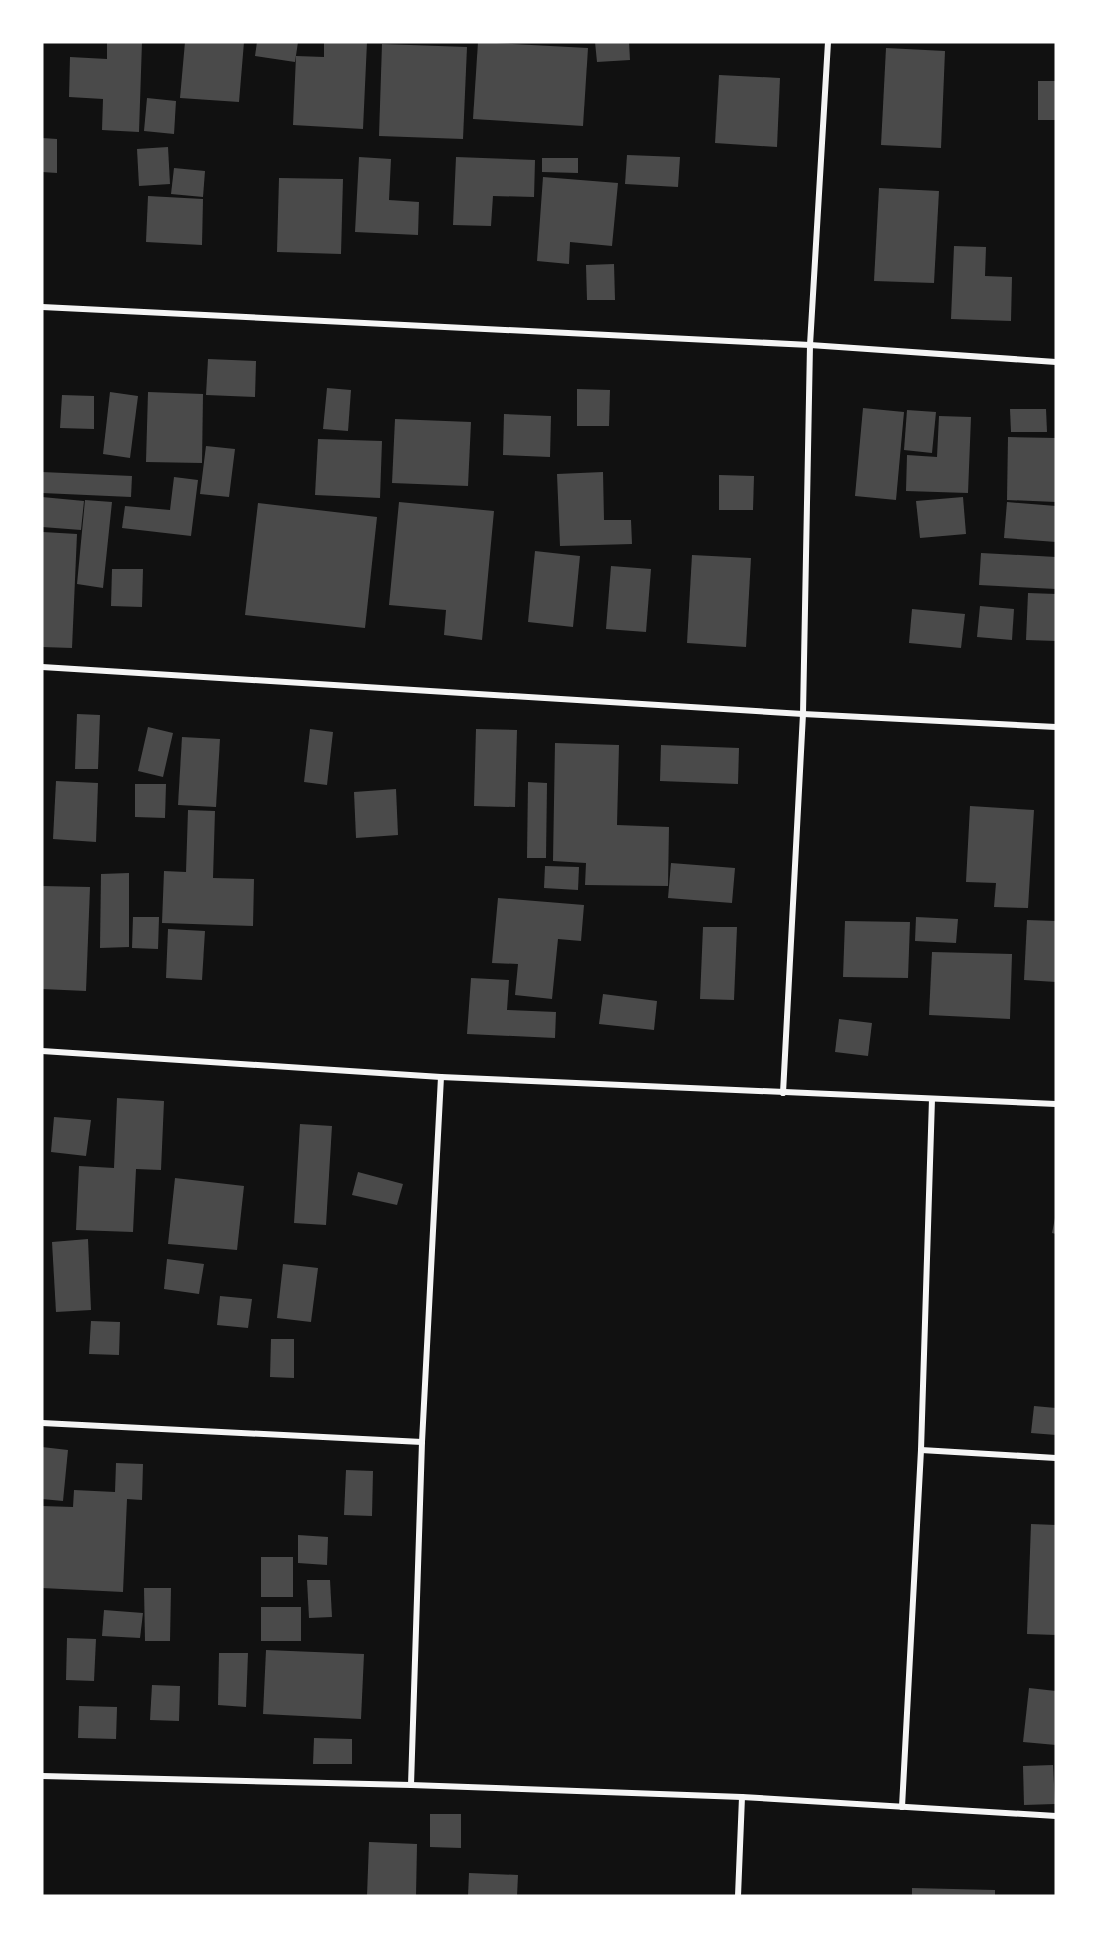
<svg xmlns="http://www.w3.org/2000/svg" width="1098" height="1938" viewBox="0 0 1098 1938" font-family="Poppins,sans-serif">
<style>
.building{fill:#4a4a4a}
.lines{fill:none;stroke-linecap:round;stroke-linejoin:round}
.minor{stroke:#f5f5f5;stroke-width:6}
</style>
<rect width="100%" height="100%" fill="#111"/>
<g class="building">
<polygon points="107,42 142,42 139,132 102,130 103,99 69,97 70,57 107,59"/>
<polygon points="185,42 244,42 239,102 180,98"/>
<polygon points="257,42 298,42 295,62 255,56"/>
<polygon points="324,42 367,42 363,129 293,125 296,56 324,57"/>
<polygon points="478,42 588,48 583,126 473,119"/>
<polygon points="595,42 629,42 630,60 597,62"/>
<polygon points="382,44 467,47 463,139 379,136"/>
<polygon points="886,48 945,51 941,148 881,145"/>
<polygon points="719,75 780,78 777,147 715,143"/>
<rect x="1038" y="81" width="18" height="39"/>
<polygon points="147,98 176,101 174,134 144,131"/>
<polygon points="42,138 57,139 57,173 42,172"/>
<polygon points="168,147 170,184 139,186 137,149"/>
<polygon points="627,155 680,157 678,187 625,184"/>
<polygon points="359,157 391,159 389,200 419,202 418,235 355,232"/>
<polygon points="456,157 535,160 534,197 493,196 491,226 453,225"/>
<polygon points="542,158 578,158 578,173 542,172"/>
<polygon points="174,168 205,171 203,197 171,194"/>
<polygon points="543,177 618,183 612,246 570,242 569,264 537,261"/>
<polygon points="279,178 343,179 341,254 277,252"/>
<polygon points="879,188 939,191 934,283 874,281"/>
<polygon points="148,196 203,199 202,245 146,242"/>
<polygon points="954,246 986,247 985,276 1012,277 1011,321 951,319"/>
<polygon points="614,264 615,300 587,300 586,265"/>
<polygon points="208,359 256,361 255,397 206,395"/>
<polygon points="327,388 351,390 348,431 323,429"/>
<polygon points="577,389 610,390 609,426 577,426"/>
<polygon points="110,392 138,396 130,458 103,454"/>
<polygon points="148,392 203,394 202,463 146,462"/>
<polygon points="62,395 94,396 94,429 60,428"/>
<polygon points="863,408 904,412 896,500 855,496"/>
<polygon points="1010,409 1046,409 1047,432 1011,432"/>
<polygon points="907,410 936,412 932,453 904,450"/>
<polygon points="504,414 551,416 550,457 503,455"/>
<polygon points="939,416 971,417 968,493 906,491 907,455 937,457"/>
<polygon points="395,419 471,422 468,486 392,483"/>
<polygon points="1008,437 1056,438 1056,502 1007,500"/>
<polygon points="318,439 382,441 380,498 315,495"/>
<polygon points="206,446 235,449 229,497 200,494"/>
<polygon points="42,472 132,476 131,497 42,493"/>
<polygon points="603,472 604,520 631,520 632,544 560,546 557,474"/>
<polygon points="719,475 754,476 753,510 719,510"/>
<polygon points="174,477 198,480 191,536 122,528 125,506 170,510"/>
<polygon points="42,497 84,501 81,530 42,527"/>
<polygon points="963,497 966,534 920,538 916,501"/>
<polygon points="85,500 112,502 103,588 77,584"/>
<polygon points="399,502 494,511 482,640 444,635 446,610 389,605"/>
<polygon points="1007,502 1056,506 1056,542 1004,538"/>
<polygon points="258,503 377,517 365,628 245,615"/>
<polygon points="43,532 77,534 72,648 42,647"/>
<polygon points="535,551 580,556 573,627 528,622"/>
<polygon points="981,553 1056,557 1056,589 979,585"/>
<polygon points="692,555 751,558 746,647 687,643"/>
<polygon points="611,566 651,569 646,632 606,629"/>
<polygon points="112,569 143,569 142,607 111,606"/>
<polygon points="1028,593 1056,594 1056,641 1026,640"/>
<polygon points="980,606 1014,609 1012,640 977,637"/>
<polygon points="912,609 965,614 961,648 909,643"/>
<polygon points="77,714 100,715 98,769 75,769"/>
<polygon points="148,727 173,733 163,777 138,771"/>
<polygon points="310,729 333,732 327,785 304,782"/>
<polygon points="476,729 517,730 515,807 474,806"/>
<polygon points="182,737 220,739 216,807 178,805"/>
<polygon points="555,743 619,745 617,825 669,827 668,886 585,885 586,863 553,861"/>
<polygon points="661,745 739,748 738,784 660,781"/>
<polygon points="56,781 98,783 96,842 53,839"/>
<polygon points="528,782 547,783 546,858 527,858"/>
<polygon points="135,784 166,784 165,818 135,817"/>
<polygon points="396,789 398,835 356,838 354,792"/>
<polygon points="970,806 1034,810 1028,908 994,907 996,883 966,882"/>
<polygon points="188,810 215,811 213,878 254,879 253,926 162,923 164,871 186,872"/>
<polygon points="671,863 735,868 732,903 668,898"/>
<polygon points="545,866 579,867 578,890 544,888"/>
<polygon points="129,873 129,947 100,948 101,874"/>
<polygon points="42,886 90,887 86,991 42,989"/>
<polygon points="498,898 584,905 581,941 558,939 552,999 515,995 518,964 492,963"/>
<polygon points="133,917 159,917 158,949 132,948"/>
<polygon points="916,917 958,919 956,943 915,941"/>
<polygon points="1027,920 1056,921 1056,982 1024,980"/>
<polygon points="845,921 910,922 908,978 843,977"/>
<polygon points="703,927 737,927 734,1000 700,999"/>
<polygon points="168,929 205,931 202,980 166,978"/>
<polygon points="932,952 1012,954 1010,1019 929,1015"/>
<polygon points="471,978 509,980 507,1010 556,1012 555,1038 467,1034"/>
<polygon points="603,994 657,1001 654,1030 599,1024"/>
<polygon points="839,1019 872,1023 868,1056 835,1052"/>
<polygon points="117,1098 164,1101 161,1170 136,1169 133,1232 76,1230 79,1166 114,1168"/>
<polygon points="54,1117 91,1120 86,1156 51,1152"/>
<polygon points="300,1124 332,1126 326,1225 294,1223"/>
<polygon points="358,1172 403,1184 397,1205 352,1195"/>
<polygon points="175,1178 244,1186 237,1250 168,1244"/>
<polygon points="1055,1218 1056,1218 1056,1234 1052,1233"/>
<polygon points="88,1239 91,1310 56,1312 52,1242"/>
<polygon points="167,1259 204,1264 199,1294 164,1289"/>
<polygon points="283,1264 318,1268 311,1322 277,1318"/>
<polygon points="220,1296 252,1299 248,1328 217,1325"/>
<polygon points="91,1321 120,1322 119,1355 89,1354"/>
<polygon points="271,1339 294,1339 294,1378 270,1377"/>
<polygon points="1034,1406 1056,1408 1056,1435 1031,1433"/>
<polygon points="42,1447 68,1450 63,1501 42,1499"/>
<polygon points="116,1463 143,1464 142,1500 127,1499 123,1592 42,1588 42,1506 73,1507 74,1490 115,1492"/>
<polygon points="346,1470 373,1471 372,1516 344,1515"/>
<polygon points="1031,1524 1056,1525 1056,1635 1027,1634"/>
<polygon points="298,1535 328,1537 327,1565 298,1563"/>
<rect x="261" y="1557" width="32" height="40"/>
<polygon points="307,1580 330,1580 332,1617 309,1618"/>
<polygon points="144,1588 171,1588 170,1641 145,1641"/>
<rect x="261" y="1607" width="40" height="34"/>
<polygon points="104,1610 143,1613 140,1638 102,1636"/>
<polygon points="67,1638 96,1639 94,1681 66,1680"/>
<polygon points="266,1650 364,1654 361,1719 263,1714"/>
<polygon points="219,1653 248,1653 246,1707 218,1705"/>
<polygon points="152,1685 180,1686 179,1721 150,1720"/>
<polygon points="1029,1688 1056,1691 1056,1745 1023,1742"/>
<polygon points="79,1706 117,1707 116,1739 78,1738"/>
<polygon points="314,1738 352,1739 352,1764 313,1764"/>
<polygon points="1053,1765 1055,1804 1024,1805 1023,1766"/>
<polygon points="430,1814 461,1814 461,1848 430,1847"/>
<polygon points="369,1842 417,1844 416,1896 367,1896"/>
<polygon points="469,1873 518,1875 517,1896 468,1896"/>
<polygon points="912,1888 995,1890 995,1896 912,1896"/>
</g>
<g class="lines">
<g class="minor">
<polyline points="42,307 810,345 1056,362"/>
<polyline points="42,667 803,714 1056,727"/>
<polyline points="42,1051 441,1077 1056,1104"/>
<polyline points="783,1093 803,714 810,345 828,42"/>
<polyline points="42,1423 422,1442"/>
<polyline points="921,1450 1056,1458"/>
<polyline points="42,1776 411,1785 742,1797 1056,1816"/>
<polyline points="411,1785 422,1442 441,1077"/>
<polyline points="902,1807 921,1450 932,1099"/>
<polyline points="738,1896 742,1797"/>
</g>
</g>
<rect width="1098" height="1938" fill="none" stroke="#ffffff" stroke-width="87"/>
</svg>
